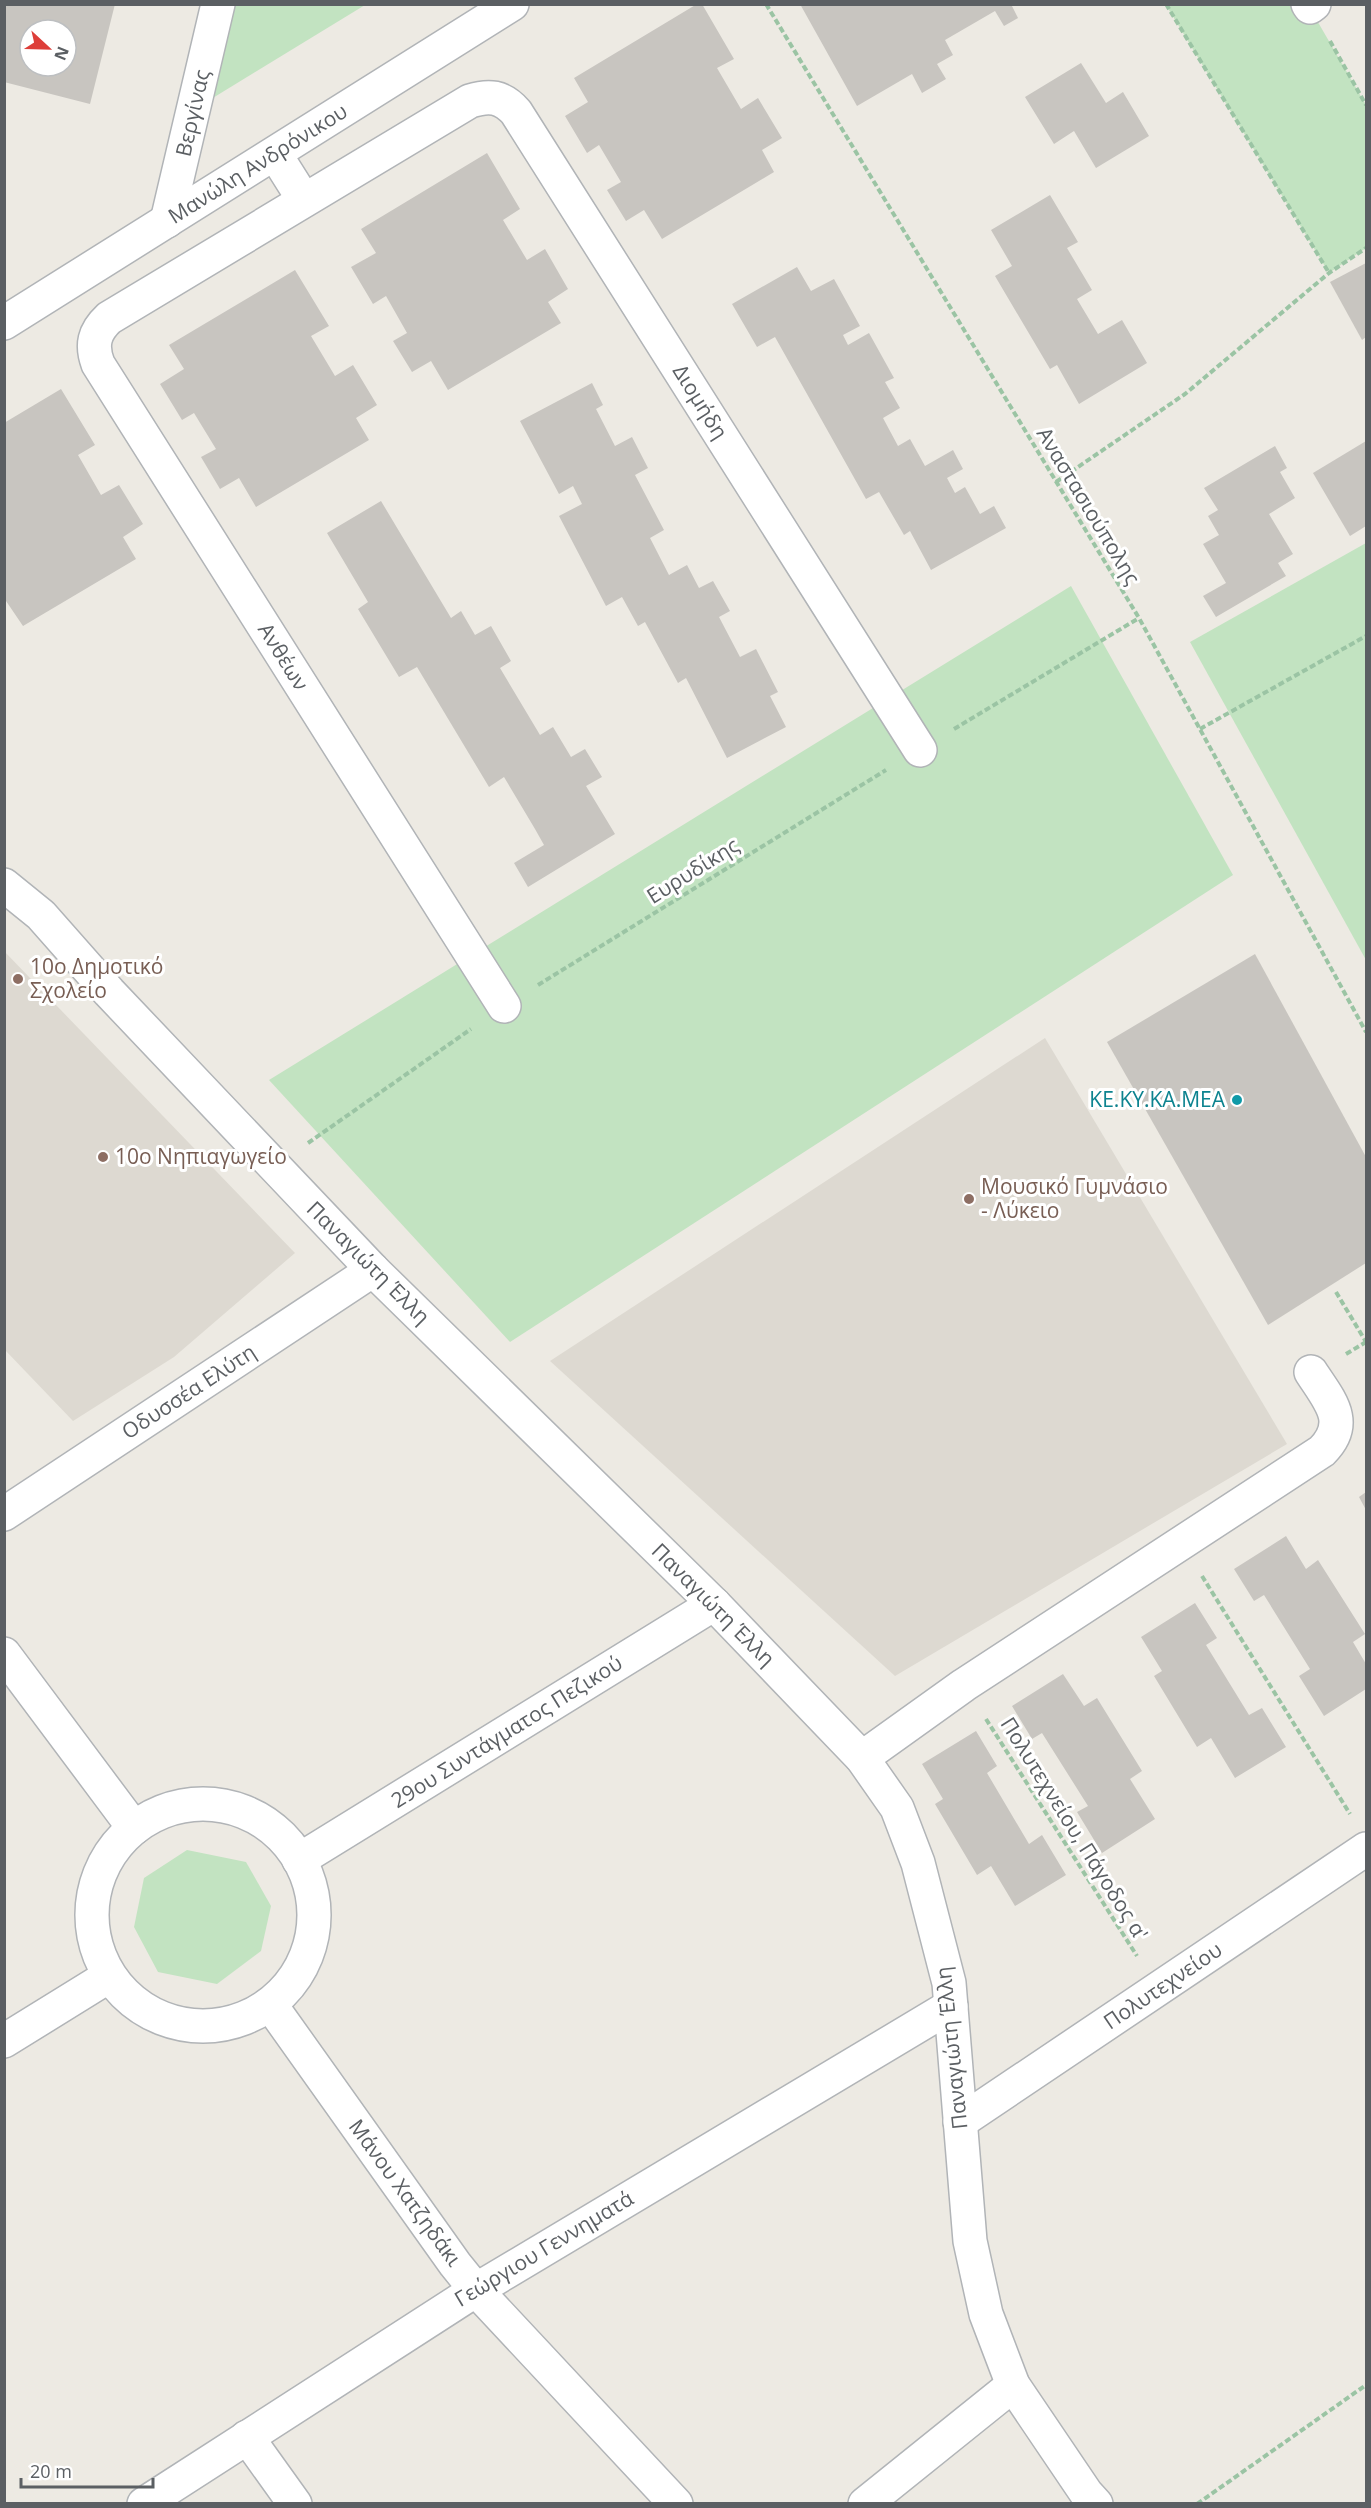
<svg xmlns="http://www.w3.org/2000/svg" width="1371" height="2508" viewBox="0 0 1371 2508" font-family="'Open Sans',sans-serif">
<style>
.education{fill:#ddd9d1}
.green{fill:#c2e3c1}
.building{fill:#c8c5c0;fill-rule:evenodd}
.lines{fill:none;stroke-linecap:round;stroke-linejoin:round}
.minor-casing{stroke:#b1b4b7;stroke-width:36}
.path{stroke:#9bc4a4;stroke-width:4;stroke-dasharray:6 3;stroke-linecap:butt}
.minor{stroke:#fff;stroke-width:33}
.education-dot{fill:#8d6e63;stroke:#fff;stroke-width:2}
.culture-dot{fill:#0f9aa8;stroke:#fff;stroke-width:2}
.labels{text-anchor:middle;stroke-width:6;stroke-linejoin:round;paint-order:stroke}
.street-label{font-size:21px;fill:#5b5f63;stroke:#fff}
.education-label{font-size:21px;fill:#785e54;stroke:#fff;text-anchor:start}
.culture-label{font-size:21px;fill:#0d838f;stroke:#fff;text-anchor:end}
</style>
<rect width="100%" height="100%" fill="#edeae3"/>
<g class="education">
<polygon points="4,951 295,1253 174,1357 73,1421 5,1350"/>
<polygon points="1045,1038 1287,1444 895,1676 550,1361"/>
</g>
<g class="green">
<polygon points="228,5 365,5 203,104"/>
<polygon points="1166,5 1308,5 1366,105 1366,248 1329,273"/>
<polygon points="1366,543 1366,960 1190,642"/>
<polygon points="1071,586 1233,875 510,1342 269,1080"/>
<polygon points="187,1850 246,1862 271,1906 261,1951 217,1984 158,1972 134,1927 144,1878"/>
</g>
<g class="building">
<path d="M4,4h111l-25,100 -86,-22zM30,30h36v36h-36z"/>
<polygon points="697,4 702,4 734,59 717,68 741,109 758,98 782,138 762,150 774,172 662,239 644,210 626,221 607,190 621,182 599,145 587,153 565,116 588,102 574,78"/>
<polygon points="800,4 1011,4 1018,18 1004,26 995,11 945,40 953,55 937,64 946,79 922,93 912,74 857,106"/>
<polygon points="1081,63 1106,103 1123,92 1149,136 1096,168 1074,131 1054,144 1025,97"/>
<polygon points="487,153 520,209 503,220 527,260 545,249 568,289 548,302 561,323 448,390 431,361 412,372 393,341 407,333 386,296 373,304 351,267 376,253 361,229"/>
<polygon points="1050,195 1078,242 1067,248 1092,290 1077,299 1098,334 1122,320 1147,363 1079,404 1057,365 1050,369 995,276 1012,266 991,230"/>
<polygon points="1366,263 1366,337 1362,340 1330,282"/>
<polygon points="797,267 811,291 834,279 860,326 843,335 848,345 869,333 894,378 885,382 900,408 883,418 898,446 910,439 925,466 953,450 963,469 947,478 955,493 965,487 980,514 994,506 1006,528 931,570 910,531 904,535 879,492 866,499 775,337 757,347 732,304"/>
<polygon points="295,270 329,326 311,336 335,376 353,365 377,405 356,418 369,440 256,507 239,478 220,489 201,457 216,449 194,413 182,420 160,384 184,369 169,345"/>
<polygon points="592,383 603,405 596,409 615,446 632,437 648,468 635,475 664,530 650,538 669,575 687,565 699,588 713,581 730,611 719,617 740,657 756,649 778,692 770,696 786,727 727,758 686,678 678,683 645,622 638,626 622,597 606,606 559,516 582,504 573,486 559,494 520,421"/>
<polygon points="61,389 95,445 78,455 101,495 119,485 143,524 123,537 136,559 23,626 4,598 4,423"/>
<polygon points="1366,441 1366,526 1350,536 1313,473"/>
<polygon points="1275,446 1287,468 1280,472 1295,498 1269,514 1293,554 1278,563 1286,576 1216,617 1203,596 1226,583 1203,544 1219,535 1208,516 1218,510 1204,488"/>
<polygon points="381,501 451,618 461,611 475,635 491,626 511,661 500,668 540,735 553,727 571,757 585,749 602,777 586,786 615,834 528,887 514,863 544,845 535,829 504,777 489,787 417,667 399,677 358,609 368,602 327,533"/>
<polygon points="1255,954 1366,1157 1366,1263 1268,1325 1107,1042"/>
<polygon points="1366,1492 1366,1510 1359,1497"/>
<polygon points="1286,1536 1306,1569 1318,1560 1365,1634 1353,1642 1366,1664 1366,1689 1324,1716 1299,1676 1310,1669 1264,1595 1254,1601 1234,1569"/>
<polygon points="1195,1603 1217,1638 1206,1645 1249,1715 1262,1708 1286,1747 1235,1778 1211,1738 1197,1747 1154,1676 1162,1671 1141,1637"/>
<polygon points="1063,1674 1084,1706 1097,1698 1142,1771 1130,1779 1155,1819 1102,1853 1077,1812 1088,1806 1042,1733 1032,1739 1012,1706"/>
<polygon points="976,1731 997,1766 987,1773 1029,1844 1042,1835 1066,1875 1015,1906 991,1866 977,1875 935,1804 943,1799 922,1764"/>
</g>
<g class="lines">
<defs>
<g id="minor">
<polyline points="1308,4 1310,7 1314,4"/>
<polyline points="275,154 304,200"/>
<polyline points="167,221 218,4"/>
<polyline points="4,323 512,4"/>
<polyline points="4,885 41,915 109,992 373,1270 714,1604 862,1758 897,1808 918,1863 949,1983 970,2241 986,2314 1013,2385 1086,2493 1096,2504"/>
<path d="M504,1006l-406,-642c-7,-19 -4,-32 11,-46l361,-217c19,-6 32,-5 46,11l404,638"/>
<polyline points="4,1514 373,1270"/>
<polyline points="4,1654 134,1828"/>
<path d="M862,1758l102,-73 358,-234c29,-29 7,-51 -11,-79"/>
<circle cx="203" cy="1915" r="111"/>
<polyline points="299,1860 714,1604"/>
<polyline points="270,2004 455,2264 476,2290 676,2504"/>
<polyline points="4,2041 109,1976"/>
<polyline points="960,2122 1366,1849"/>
<polyline points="247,2437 295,2504"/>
<polyline points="144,2504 476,2290 951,2006"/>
<polyline points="865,2504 1013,2385"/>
</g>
</defs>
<use href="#minor" class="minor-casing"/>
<g class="path">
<polyline points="766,4 1139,618 1366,1032"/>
<polyline points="1166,4 1329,273"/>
<polyline points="1330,41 1366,105"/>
<polyline points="1056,482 1185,394 1329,273 1366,248"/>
<polyline points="954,729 1139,618"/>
<polyline points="1200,729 1366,636"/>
<polyline points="538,985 886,770"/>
<polyline points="308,1143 471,1029"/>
<polyline points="1336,1292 1366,1342"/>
<polyline points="1346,1354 1366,1342"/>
<polyline points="1202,1576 1350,1814"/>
<polyline points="986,1719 1137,1956"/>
<polyline points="1197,2504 1366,2385"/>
</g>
<use href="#minor" class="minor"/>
</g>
<g class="education-dot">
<circle cx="18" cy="979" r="6"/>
<circle cx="103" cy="1157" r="6"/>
<circle cx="969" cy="1199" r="6"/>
</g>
<circle class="culture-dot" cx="1237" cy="1100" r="6"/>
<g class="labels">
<g class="street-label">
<text transform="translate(193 113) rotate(-77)" y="7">Βεργίνας</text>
<text transform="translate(258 164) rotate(-32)" y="7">Μανώλη Ανδρόνικου</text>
<text transform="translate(700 402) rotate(58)" y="7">Διομήδη</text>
<text transform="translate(1088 506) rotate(59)" y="7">Αναστασιούπολης</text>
<text transform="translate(283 657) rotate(58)" y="7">Ανθέων</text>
<text transform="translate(693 871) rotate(-32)" y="7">Ευρυδίκης</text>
<text transform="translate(368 1263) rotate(45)" y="7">Παναγιώτη Έλλη</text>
<text transform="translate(189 1392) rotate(-33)" y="7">Οδυσσέα Ελύτη</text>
<text transform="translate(713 1605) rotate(45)" y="7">Παναγιώτη Έλλη</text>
<text transform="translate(507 1732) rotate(-32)" y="7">29ου Συντάγματος Πεζικού</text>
<text transform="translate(1074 1829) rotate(58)" y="7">Πολυτεχνείου, Πάγοδος α'</text>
<text transform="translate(1163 1986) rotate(-34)" y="7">Πολυτεχνείου</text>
<text transform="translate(952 2048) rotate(-96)" y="7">Παναγιώτη Έλλη</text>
<text transform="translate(405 2193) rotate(54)" y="7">Μάνου Χατζηδάκι</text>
<text transform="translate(544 2249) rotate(-31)" y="7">Γεώργιου Γεννηματά</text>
</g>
<g class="education-label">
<text x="30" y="974">10ο Δημοτικό<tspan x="30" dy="24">Σχολείο</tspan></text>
<text x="115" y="1164">10ο Νηπιαγωγείο</text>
<text x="981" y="1194">Μουσικό Γυμνάσιο<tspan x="981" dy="24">- Λύκειο</tspan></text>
</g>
<g class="culture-label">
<text x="1225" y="1107">ΚΕ.ΚΥ.ΚΑ.ΜΕΑ</text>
</g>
</g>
<rect width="1371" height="2508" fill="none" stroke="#5b5f63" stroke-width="12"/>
<g transform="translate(48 48) rotate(112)"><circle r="28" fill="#ffffff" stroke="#bdbfc1" stroke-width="1.5"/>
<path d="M0-4.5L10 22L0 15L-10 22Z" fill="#dd3e39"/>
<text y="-9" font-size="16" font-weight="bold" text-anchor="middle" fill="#5b5f63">N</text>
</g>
<path d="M21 2478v9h132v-9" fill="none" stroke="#5b5f63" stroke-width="3"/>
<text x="30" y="2478" font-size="18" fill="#5b5f63" stroke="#ffffff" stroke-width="4.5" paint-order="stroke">20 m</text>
</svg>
